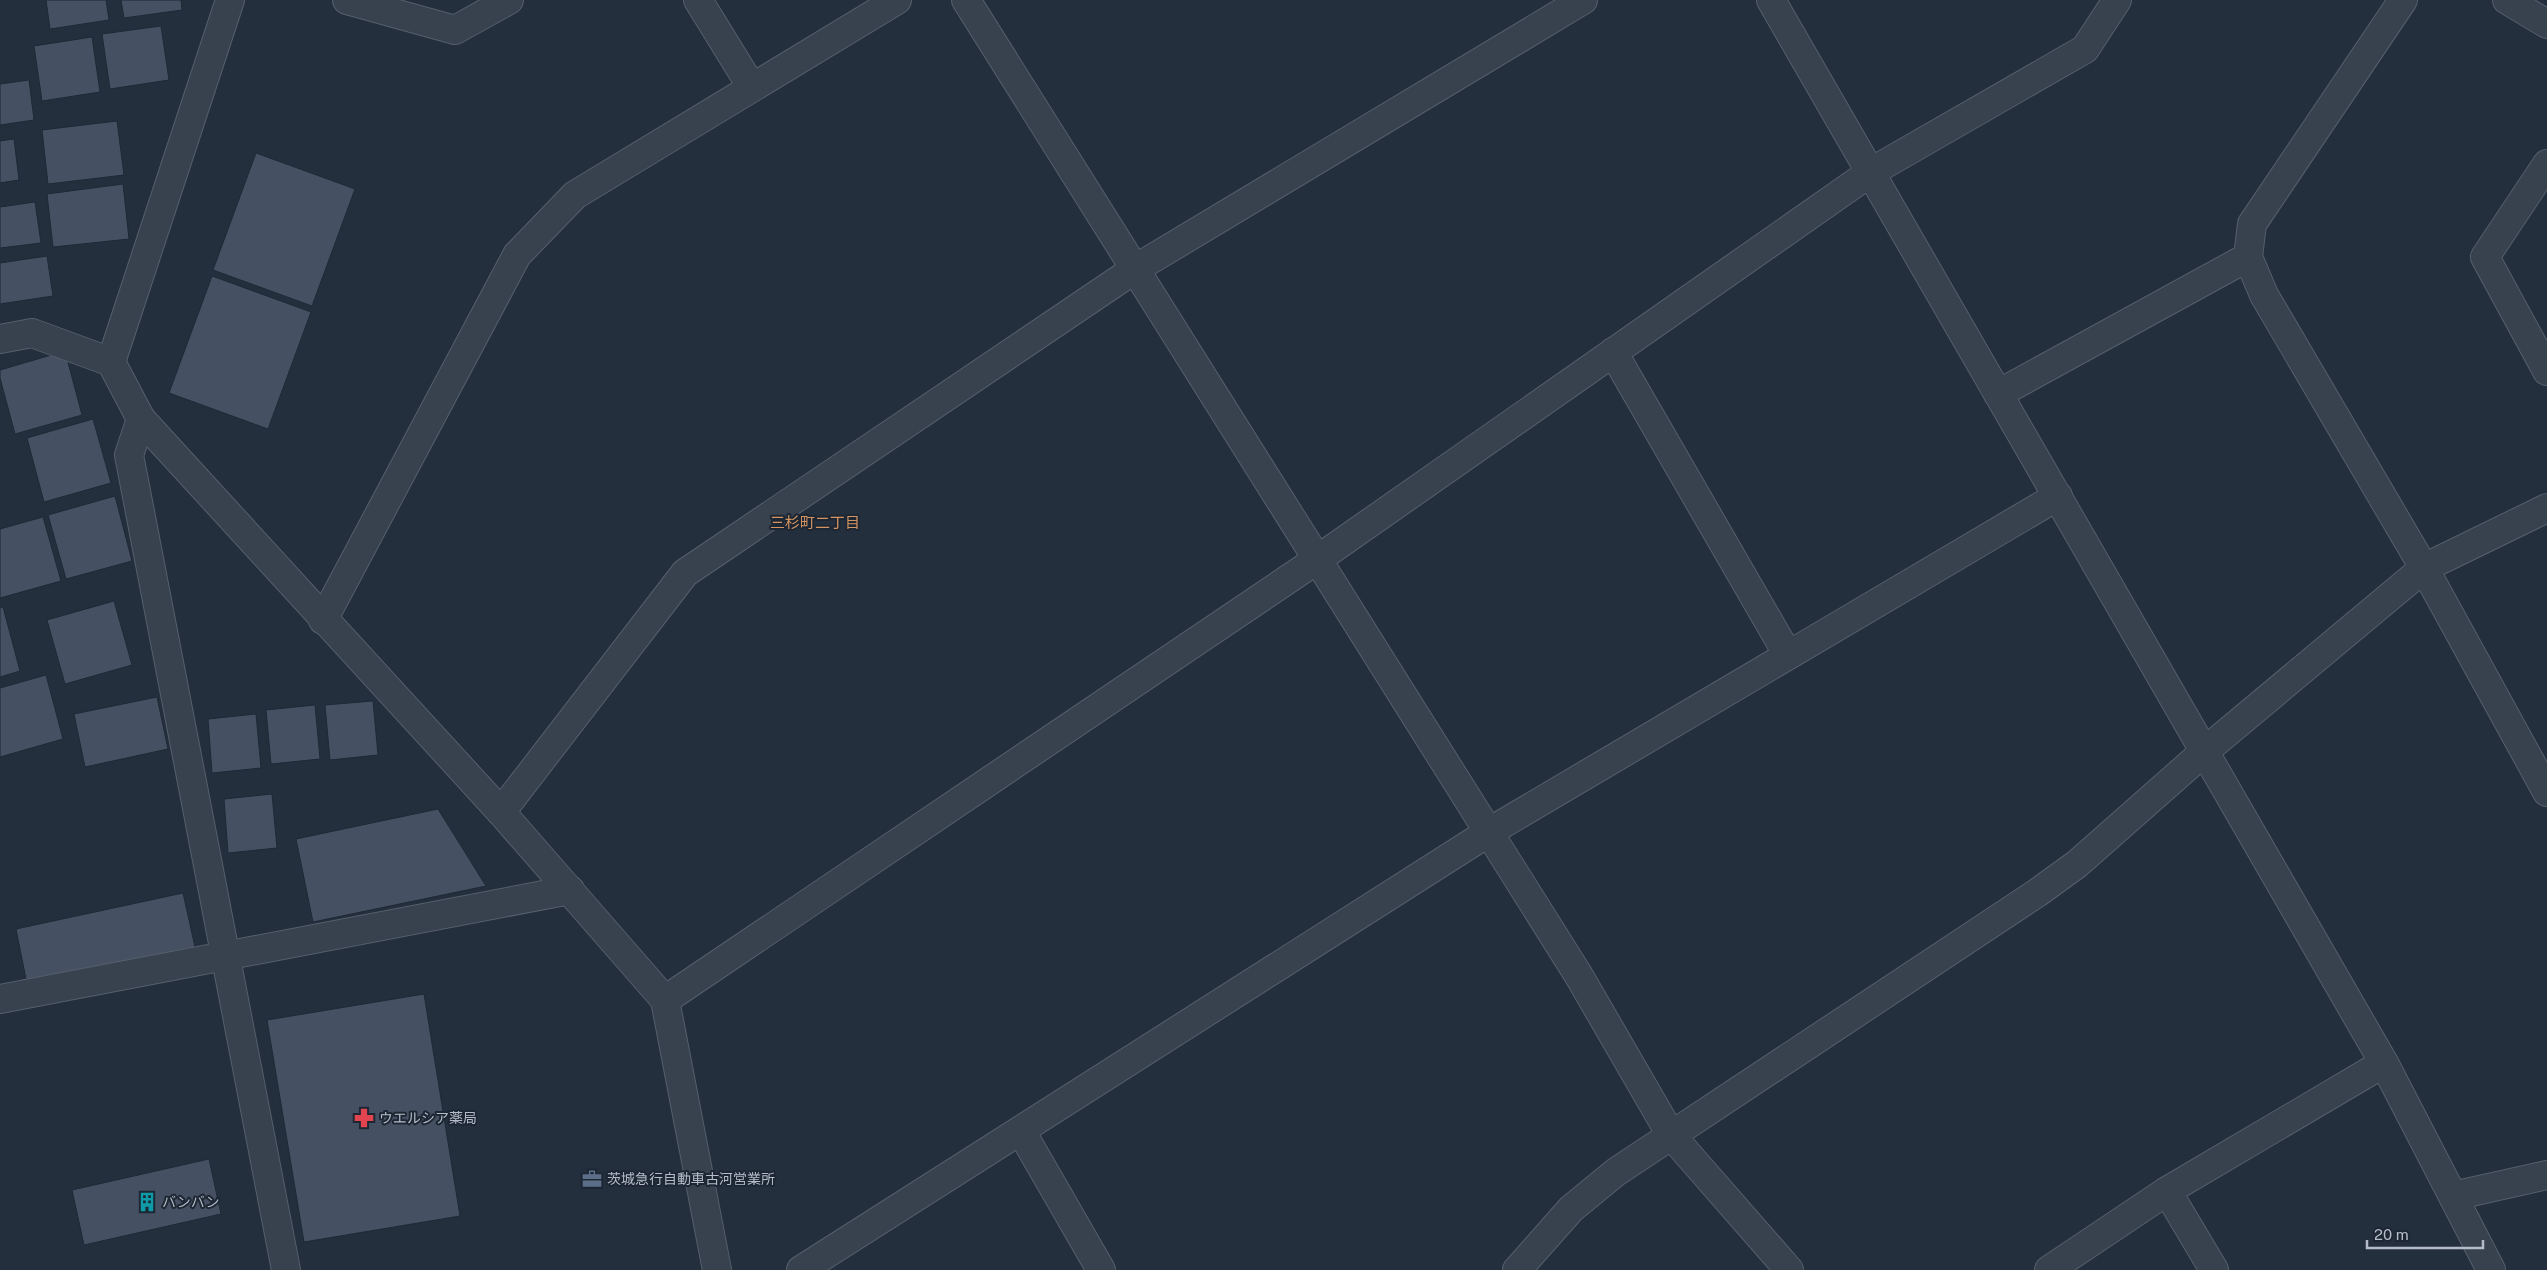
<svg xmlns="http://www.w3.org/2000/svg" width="2547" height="1270" viewBox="0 0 2547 1270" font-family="'Public Sans','Noto Sans JP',sans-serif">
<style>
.building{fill:#455162;stroke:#1f2835}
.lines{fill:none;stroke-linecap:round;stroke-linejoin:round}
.minor-casing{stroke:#565f6c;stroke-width:30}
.minor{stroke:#38414e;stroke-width:28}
.labels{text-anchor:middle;stroke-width:4;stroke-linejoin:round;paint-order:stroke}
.poi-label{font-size:14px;fill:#b4bcc9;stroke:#1d2633;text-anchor:start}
.neighbourhood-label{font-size:15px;fill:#d59563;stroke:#1d2633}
</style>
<rect width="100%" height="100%" fill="#242f3e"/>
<g class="building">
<polygon points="46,0 106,0 109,20 50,29"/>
<polygon points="121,0 181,0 182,10 124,18"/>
<polygon points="161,26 169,80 110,89 102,34"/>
<polygon points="92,37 100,92 42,101 34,46"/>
<polygon points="29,80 34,120 0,125 0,84"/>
<polygon points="117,121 124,175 48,184 42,130"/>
<polygon points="14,139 19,180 0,183 0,141"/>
<polygon points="256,153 355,189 312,306 213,270"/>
<polygon points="123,184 129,239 53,247 47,194"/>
<polygon points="35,202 41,243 0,248 0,207"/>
<polygon points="47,256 53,296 0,304 0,263"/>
<polygon points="212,276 311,312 268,429 169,393"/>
<polygon points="65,351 82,415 15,434 0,378 0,370"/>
<polygon points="93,419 111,483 44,502 27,438"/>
<polygon points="115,496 132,561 66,579 48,515"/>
<polygon points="43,517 61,581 0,598 0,529"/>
<polygon points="114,601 132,665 65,684 47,620"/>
<polygon points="3,607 20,671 0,677 0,608"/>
<polygon points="46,675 63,739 0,757 0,688"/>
<polygon points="157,697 168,749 85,767 74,714"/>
<polygon points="373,701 378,755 330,760 325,705"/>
<polygon points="315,705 320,759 271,764 266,710"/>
<polygon points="256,714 261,768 212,773 208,719"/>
<polygon points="272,794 277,848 228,853 224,799"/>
<polygon points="438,809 486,886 313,922 296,839"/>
<polygon points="183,893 195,947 27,984 16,929"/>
<polygon points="424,994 460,1216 304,1242 267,1020"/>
<polygon points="209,1159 221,1214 84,1245 72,1190"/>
</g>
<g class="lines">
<defs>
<g id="minor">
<polyline points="347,0 455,30 509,0"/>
<polyline points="698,0 751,86"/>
<polyline points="966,0 1579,976 1671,1135 1789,1270"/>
<polyline points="1771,0 2384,1063 2491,1270"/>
<polyline points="2403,0 2252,224 2248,257 2264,295 2424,568 2547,792"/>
<polyline points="2507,0 2547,24"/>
<polyline points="2547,164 2485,257 2547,371"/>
<polyline points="0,339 32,333 111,362 141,419 501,812 665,1000 717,1270"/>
<polyline points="1613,352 1788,655"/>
<polyline points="111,362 230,0"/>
<polyline points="1998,394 2248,257"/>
<polyline points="141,419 129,455 286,1270"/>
<polyline points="323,620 517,255 575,195 897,0"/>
<polyline points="501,812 685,573 1135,269 1583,0"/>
<polyline points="0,999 570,890"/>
<polyline points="665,1000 1318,559 1871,172 2085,49 2117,0"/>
<polyline points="1021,1131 1101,1270"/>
<polyline points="2167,1191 2214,1270"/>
<polyline points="2453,1196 2547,1175"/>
<polyline points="801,1270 1489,832 2058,496"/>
<polyline points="1517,1270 1571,1209 1616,1172 2037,893 2077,864 2205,751 2424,568 2547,508"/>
<polyline points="2049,1270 2167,1191 2384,1063"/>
</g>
</defs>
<use href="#minor" class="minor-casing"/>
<use href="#minor" class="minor"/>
</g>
<defs>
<symbol id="pharmacy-bare" viewBox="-9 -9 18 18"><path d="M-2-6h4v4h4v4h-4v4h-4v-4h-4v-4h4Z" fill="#e0444e" stroke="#1d2633" stroke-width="2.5" paint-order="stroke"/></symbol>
<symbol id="office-bare" viewBox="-9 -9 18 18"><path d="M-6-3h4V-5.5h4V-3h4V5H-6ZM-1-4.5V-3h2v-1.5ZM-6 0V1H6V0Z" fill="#5c6f8a" stroke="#1d2633" stroke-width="2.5" paint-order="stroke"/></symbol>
<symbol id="building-bare" viewBox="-9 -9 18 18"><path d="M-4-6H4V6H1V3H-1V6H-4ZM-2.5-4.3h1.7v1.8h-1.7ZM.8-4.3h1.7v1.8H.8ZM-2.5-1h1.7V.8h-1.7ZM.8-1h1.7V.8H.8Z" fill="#0f9aa8" stroke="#1d2633" stroke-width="2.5" paint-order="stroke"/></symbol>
</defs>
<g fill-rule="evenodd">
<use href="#pharmacy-bare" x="350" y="1104" width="28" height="28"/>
<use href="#office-bare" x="578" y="1165" width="28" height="28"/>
<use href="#building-bare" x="133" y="1188" width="28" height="28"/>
</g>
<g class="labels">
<g class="poi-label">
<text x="379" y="1123">ウエルシア薬局</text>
<text x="607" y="1184">茨城急行自動車古河営業所</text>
<text x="162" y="1207">バンバン</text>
</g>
<g class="neighbourhood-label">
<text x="815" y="528">三杉町二丁目</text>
</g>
</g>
<path d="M2367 1240v8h116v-8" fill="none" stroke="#b4bcc9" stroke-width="2.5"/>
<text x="2374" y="1240" font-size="15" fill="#b4bcc9" stroke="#1d2633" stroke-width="4" paint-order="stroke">20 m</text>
</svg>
